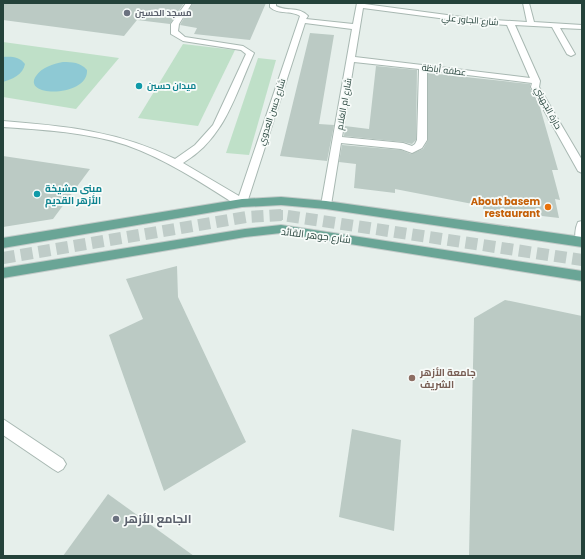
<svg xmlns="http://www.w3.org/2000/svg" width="585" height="559" viewBox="0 0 585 559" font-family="Poppins,Cairo,sans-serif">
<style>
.green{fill:#bfe0c8}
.water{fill:#8ec9d4}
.building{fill:#bbcac4}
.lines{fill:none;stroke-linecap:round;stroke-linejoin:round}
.major-tunnel-far1{stroke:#bfccc8;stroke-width:10;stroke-dasharray:10 5;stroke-linecap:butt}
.major-tunnel{stroke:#bfccc8;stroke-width:12;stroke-dasharray:12 6;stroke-linecap:butt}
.minor-casing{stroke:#a8b8b2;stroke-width:2}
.major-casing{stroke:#c2cac8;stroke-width:2}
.minor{fill:#fff;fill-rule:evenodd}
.major{fill:#6aa596;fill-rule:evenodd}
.worship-dot{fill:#6b7280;stroke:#f7fbf9;stroke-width:1.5}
.culture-dot{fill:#0f9aa8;stroke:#f7fbf9;stroke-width:1.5}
.food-dot{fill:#e8710a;stroke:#f7fbf9;stroke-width:1.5}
.education-dot{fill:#8d6e63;stroke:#f7fbf9;stroke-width:1.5}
.labels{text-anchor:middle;stroke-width:3.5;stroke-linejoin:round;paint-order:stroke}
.far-worship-label{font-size:9px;font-weight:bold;fill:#5b616d;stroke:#f7fbf9;text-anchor:start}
.far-street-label{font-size:9px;fill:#24423a;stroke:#f7fbf9}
.far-culture-label{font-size:9px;font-weight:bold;fill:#0d838f;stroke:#f7fbf9;text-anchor:start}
.culture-label{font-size:10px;font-weight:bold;fill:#0d838f;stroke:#f7fbf9;text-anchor:start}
.food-label{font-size:10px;font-weight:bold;fill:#c56008;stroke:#f7fbf9;text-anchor:end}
.street-label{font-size:10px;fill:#24423a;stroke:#f7fbf9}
.education-label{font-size:10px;font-weight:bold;fill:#785e54;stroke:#f7fbf9;text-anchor:start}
.near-worship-label{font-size:12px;font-weight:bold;fill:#5b616d;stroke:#f7fbf9;text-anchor:start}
</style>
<rect width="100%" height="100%" fill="#e6efeb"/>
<g class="green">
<polygon points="3,42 119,58 76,109 3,97"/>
<polygon points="183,44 235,50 198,126 138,118"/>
<polygon points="258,58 276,60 249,155 226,153"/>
</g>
<g class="water">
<path d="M3,57c8,-1 17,0 22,7 -2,11 -13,15 -22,18z"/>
<path d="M63,62c9,0 17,0 24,8 2,27 -66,28 -51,6 6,-9 17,-12 27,-14z"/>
</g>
<g class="building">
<polygon points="3,3 184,3 170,24 137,20 124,36 3,20"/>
<polygon points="193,3 266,3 250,40 194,34 197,28 180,25"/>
<polygon points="310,33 334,35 319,124 334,125 327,161 280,156"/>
<polygon points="376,66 417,70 416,140 412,144 403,142 344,136 345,126 369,129"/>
<polygon points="428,73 530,84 530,88 539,104 558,170 552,170 560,200 555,199 559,218 483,209 483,206 395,189 395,193 354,188 356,164 339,162 342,145 401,150 411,154 423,149 428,140"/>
<polygon points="3,156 90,169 53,219 3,227"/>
<polygon points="177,266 178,297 246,442 164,491 109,335 143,319 126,279"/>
<polygon points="505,300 582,316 582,556 469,556 474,318"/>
<polygon points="352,429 401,440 394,531 339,517"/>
<polygon points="108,494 194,556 63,556"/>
</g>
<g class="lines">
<polyline class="major-tunnel-far1" points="273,215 285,215"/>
<polyline class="major-tunnel" points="3,258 246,217 282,215 582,260"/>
<defs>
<g id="minor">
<path d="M186,3h6l-13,21 -1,7 7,6 58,9 11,7c-19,42 -29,85 -71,110l56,33 61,-180c-9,-6 -22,-1 -30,-9v-4h6v3c11,6 23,0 32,10l-2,3 47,5 4,-21 120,16 50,3 -4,-19h6l5,19 48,3v4l-22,-1 15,26 -4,2 -4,-2 -15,-27 -37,-2 25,56 -1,6 43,73v13l-4,-2 -47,-84 1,-4 -105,-13v70l-5,8 -10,5 -11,-4 -60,-6 -10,62 -1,3h-8l-1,-3 31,-176 -47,-6 -59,183h-8c-36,-23 -72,-47 -112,-61 -39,-13 -82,-15 -123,-18v-6c62,5 116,10 172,38l20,-14 18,-20 33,-71 -5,-4 -58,-9 -12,-7v-10zM363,8l114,15 30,2 23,53 -175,-21zM354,62l65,7 -2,71 -2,4 -3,2 -9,-3 -61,-6z"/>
<path d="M582,221v25l-5,-1c-3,-6 -2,-17 1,-23z"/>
<polygon points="3,419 63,459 66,464 63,469 58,472 53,469 3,435"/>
</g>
<g id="major">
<polygon points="281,197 326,201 582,237 582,247 326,209 281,205 242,207 3,248 3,238 242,199"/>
<polygon points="281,225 582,271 582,281 281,233 245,237 3,278 3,268 245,229"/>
</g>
</defs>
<use href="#minor" class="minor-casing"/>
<use href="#major" class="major-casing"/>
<use href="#minor" class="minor"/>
<use href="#major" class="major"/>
</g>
<g class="worship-dot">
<circle cx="127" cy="13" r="4"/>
<circle cx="116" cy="519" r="4"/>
</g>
<g class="culture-dot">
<circle cx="139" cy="86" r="4"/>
<circle cx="37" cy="194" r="4"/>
</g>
<circle class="food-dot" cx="548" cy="207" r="4"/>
<circle class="education-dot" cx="412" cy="378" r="4"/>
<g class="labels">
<g class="far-worship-label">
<text x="135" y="16">مسجد الحسين</text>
</g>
<g class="far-street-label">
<text transform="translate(470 20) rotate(5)" y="3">شارع الجاور علي</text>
<text transform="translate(444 70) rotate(7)" y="3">عطفه أباظة</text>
<text transform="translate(344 104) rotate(-80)" y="3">شارع ام الغلام</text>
<text transform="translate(548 108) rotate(62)" y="3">حارة الجهيني</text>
<text transform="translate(272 112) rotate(-72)" y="3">شارع حسن العدوي</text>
</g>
<g class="far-culture-label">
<text x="147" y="89">ميدان حسين</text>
</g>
<g class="culture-label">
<text x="45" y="192">مبنى مشيخة<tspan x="45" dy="12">الأزهر القديم</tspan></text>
</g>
<g class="food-label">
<text x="540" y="205">About basem<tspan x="540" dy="12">restaurant</tspan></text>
</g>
<g class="street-label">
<text transform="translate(316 235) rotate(7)" y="4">شارع جوهر القائد</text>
</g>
<g class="education-label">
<text x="420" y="376">جامعة الأزهر<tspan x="420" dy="12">الشريف</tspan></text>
</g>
<g class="near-worship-label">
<text x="124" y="523">الجامع الأزهر</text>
</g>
</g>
<rect width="585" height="559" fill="none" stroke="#24423a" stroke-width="8"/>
</svg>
